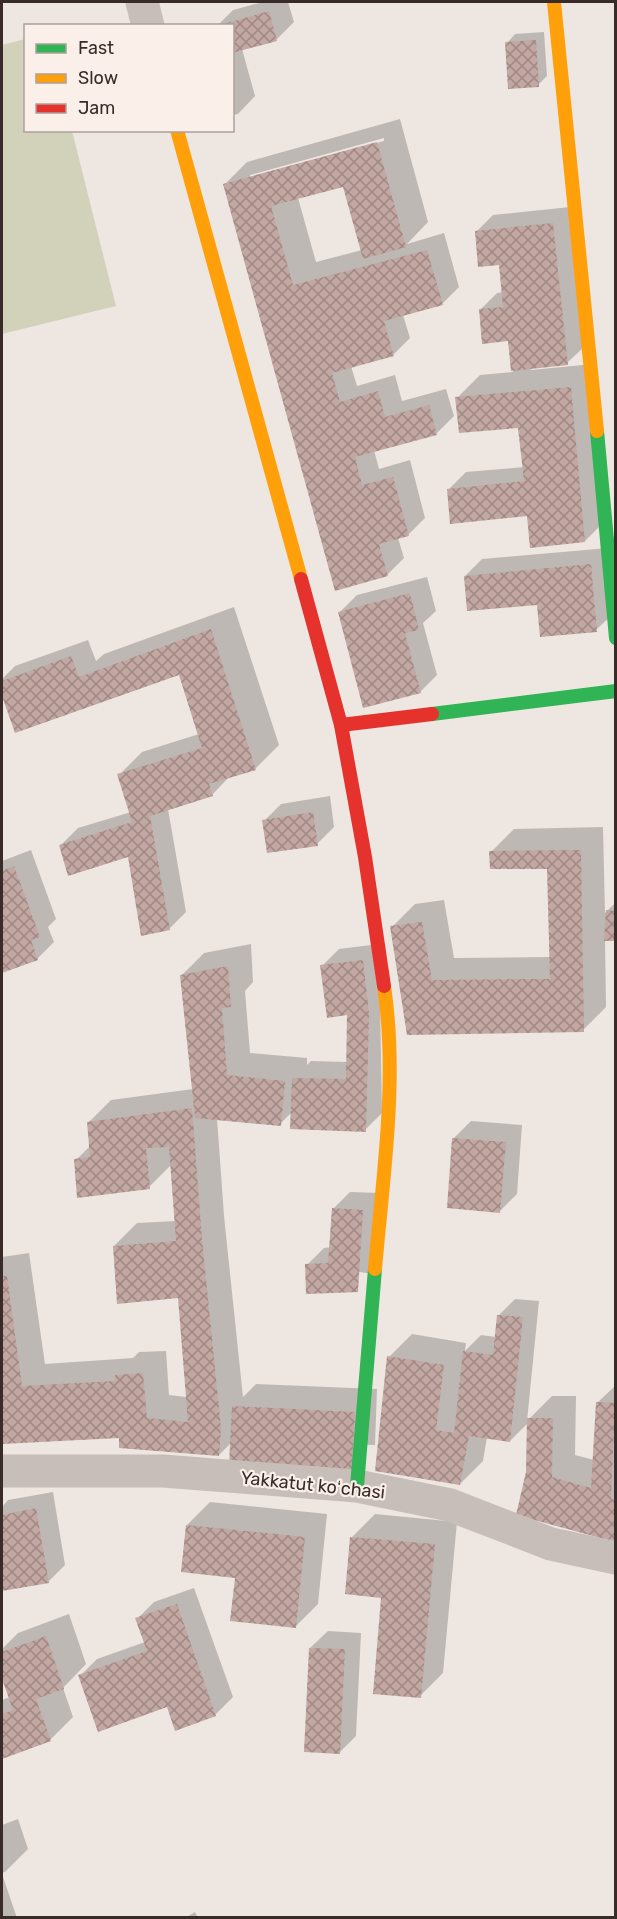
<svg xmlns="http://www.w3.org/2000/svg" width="617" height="1919" viewBox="0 0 617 1919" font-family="Rubik,sans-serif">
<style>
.pitch{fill:#d2d2bb}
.shadow{fill:#0003;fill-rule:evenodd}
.building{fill:url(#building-cross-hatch)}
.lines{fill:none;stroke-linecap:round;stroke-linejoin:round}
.street{stroke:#c7beba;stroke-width:33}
.fast{stroke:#30b455;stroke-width:14}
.slow{stroke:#ff9f0a;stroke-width:14}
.jam{stroke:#e5322d;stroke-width:14}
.labels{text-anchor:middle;stroke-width:4.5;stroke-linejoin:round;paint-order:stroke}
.street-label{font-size:18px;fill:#382b28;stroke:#faf0e9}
</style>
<defs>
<pattern id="building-cross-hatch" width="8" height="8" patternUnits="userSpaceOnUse" patternTransform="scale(1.5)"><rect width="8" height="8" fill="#c2a7a2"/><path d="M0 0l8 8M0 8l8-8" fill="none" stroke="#9f8884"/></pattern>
</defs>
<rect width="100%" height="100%" fill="#eee6e1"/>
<polygon class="pitch" points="25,39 26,130 72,131 116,306 2,334 2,45"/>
<g class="shadow">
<polygon points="263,2 288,2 294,22 277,39 242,49 255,96 238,114 232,115 232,26 217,26 233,10"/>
<polygon points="544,32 547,76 538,85 507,43 515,34"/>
<path d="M400,119l28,103 -21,22 37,-11 15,54 -17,17 -39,11 7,23 -17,17 -42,11 6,20 38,-11 7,26 44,-12 8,27 -17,17 -63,17 5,19 31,-9 15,58 -17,17 -10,3 6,20 -17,17 -163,-390 23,-23zM384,138v3l-134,37v-3zM344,185l18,65 -46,12 -18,-64z"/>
<polygon points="570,207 585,346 567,363 531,367 531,370 593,364 602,524 585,541 528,515 449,489 466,472 524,467 520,427 457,398 480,375 513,372 510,339 480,310 497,293 503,292 501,263 476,232 493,215"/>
<polygon points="608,548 614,613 596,630 538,604 465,576 482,559"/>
<polygon points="427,577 436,611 423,623 437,675 420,692 340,612 357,595"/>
<polygon points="234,607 279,745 256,768 230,776 212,795 168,809 186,912 169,929 129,855 61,845 78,828 131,812 119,775 142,752 199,734 180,673 16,731 2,691 2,679 15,666 88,640 96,661 104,654"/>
<polygon points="330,796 334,827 317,844 264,821 281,804"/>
<polygon points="603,827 605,913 616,902 616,940 605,939 606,1007 583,1030 408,1034 392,927 415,904 444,900 454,958 551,957 549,867 491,852 514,829"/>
<polygon points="31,850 56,919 48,927 54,942 37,959 2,971 2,861"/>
<polygon points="251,944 253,982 245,991 250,1053 307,1058 307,1065 311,1061 348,1062 349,1013 322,966 339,949 379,944 382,1113 365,1130 292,1112 280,1124 217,1118 224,1216 243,1397 256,1384 377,1389 375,1445 232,1442 219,1455 120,1437 2,1443 2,1257 29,1253 45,1364 133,1358 139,1352 166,1351 169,1395 187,1397 180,1297 114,1246 137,1223 176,1221 172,1164 149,1187 76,1160 91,1145 88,1123 111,1100 193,1089 181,976 204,953"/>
<polygon points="471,1121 522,1125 517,1194 500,1211 454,1138"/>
<polygon points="350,1192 380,1193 374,1274 307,1265 324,1248 331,1247 333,1209"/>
<polygon points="515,1299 539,1301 527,1421 552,1396 576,1396 575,1455 594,1460 597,1403 616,1385 616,1541 602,1538 528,1472 529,1422 510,1441 487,1437 483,1461 460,1484 389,1357 412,1334 466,1343 465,1351 481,1335 496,1337 498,1316"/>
<polygon points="53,1492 65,1565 48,1582 4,1589 2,1577 2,1507 8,1500"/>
<polygon points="210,1502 327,1514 318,1604 295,1627 187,1525"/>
<polygon points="375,1514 457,1522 443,1673 420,1696 383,1596 352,1537"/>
<polygon points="194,1588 233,1697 216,1714 176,1729 168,1705 80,1676 97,1659 145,1642 137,1619 154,1602"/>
<polygon points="69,1614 86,1664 63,1688 73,1717 50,1740 2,1757 2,1700 10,1697 2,1675 2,1649 18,1633"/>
<polygon points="328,1631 361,1633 356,1736 339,1753 310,1648"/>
<polygon points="18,1819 28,1849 5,1872 2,1873 2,1825"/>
<polygon points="2,1874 17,1918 2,1918"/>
<polygon points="195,1912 198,1918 185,1918"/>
</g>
<g class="building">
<polygon points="269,11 277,41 232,53 232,26 220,25"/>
<polygon points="536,40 539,87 508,89 505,42"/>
<polygon points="377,142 406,247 363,259 343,187 271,206 293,285 427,250 443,305 384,321 394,356 332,373 340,402 378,391 385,417 429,405 437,435 355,457 362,485 393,477 409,536 379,544 388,576 335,591 223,184"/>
<polygon points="553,223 568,365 511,371 508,341 482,344 479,309 503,307 499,265 478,267 475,231"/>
<polygon points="571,387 585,542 530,548 527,516 450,524 447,489 524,481 518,428 459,433 455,397"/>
<polygon points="591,564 597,632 540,637 537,605 467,611 464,576"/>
<polygon points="410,593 419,630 405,633 421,693 363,708 338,612"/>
<polygon points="211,629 256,770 209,784 213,796 150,816 170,930 141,936 128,857 68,876 59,845 132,822 117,774 202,748 179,675 15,733 2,696 2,681 71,656 79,677"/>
<polygon points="313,812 318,846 267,853 262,820"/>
<polygon points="581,850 584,1032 407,1035 390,926 422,922 432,980 550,979 547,869 490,869 489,851"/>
<polygon points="14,866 40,937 31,940 38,960 2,973 2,871"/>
<polygon points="606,910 615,911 615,941 604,941"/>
<polygon points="363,960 369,1013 366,1132 290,1129 292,1078 346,1079 347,1015 327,1018 320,965"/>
<polygon points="228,966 231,1007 222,1008 227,1075 285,1081 281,1126 195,1118 180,975"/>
<polygon points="192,1108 202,1239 221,1428 219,1456 119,1448 119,1438 2,1444 2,1276 7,1276 22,1386 115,1381 115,1375 143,1373 147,1418 188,1422 178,1298 117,1304 113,1246 176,1241 169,1147 146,1148 150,1189 77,1198 74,1159 90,1157 87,1122"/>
<polygon points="452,1138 506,1142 500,1213 447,1208"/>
<polygon points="332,1208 363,1210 358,1292 306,1294 305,1264 328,1263"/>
<polygon points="497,1315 523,1317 510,1442 469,1436 460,1485 375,1471 387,1356 444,1365 436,1430 454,1433 463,1351 493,1355"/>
<polygon points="596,1402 615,1403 611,1499 615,1500 615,1542 516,1515 526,1472 527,1418 553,1418 552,1477 591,1488"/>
<polygon points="232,1406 355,1412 352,1470 229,1465"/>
<polygon points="36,1508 49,1583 2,1591 2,1515"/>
<polygon points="186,1525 305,1537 296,1628 230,1621 235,1578 181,1572"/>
<polygon points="350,1537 435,1544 421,1698 373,1694 381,1598 345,1594"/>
<polygon points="177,1604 216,1716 175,1731 167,1707 98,1732 78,1675 147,1651 135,1618"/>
<polygon points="46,1636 64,1689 36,1699 51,1741 2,1759 2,1714 13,1710 2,1679 2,1652"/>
<polygon points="309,1648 345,1649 340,1754 304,1752"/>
</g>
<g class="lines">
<g class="street">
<polyline points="142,2 148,26"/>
<polyline points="2,1471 163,1471 357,1486 450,1505 551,1544 616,1558"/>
</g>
<g class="fast">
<polyline points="597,431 616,638"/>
<polyline points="432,714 616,691"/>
<polyline points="357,1486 375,1269"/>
</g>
<g class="slow">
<polyline points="554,2 597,431"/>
<polyline points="177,130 301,579"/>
<path d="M375,1269c8,-94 23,-190 9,-283"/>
</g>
<g class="jam">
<polyline points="301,579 341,725 432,714"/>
<polyline points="341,725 365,857 384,986"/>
</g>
</g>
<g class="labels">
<g class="street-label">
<text transform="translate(313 1485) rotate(6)" y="6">Yakkatut koʻchasi</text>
</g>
</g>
<rect width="617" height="1919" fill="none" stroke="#382b28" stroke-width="6"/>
<rect x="24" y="24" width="210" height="108" fill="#faf0e9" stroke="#aca19c" stroke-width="1.5"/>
<rect x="36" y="44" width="30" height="9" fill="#30b455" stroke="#aca19c" stroke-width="1.5"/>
<text x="78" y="54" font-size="18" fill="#382b28">Fast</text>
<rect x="36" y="74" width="30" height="9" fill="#ff9f0a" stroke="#aca19c" stroke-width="1.5"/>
<text x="78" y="84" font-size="18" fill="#382b28">Slow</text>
<rect x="36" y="104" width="30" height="9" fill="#e5322d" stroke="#aca19c" stroke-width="1.5"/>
<text x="78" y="114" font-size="18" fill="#382b28">Jam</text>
</svg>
